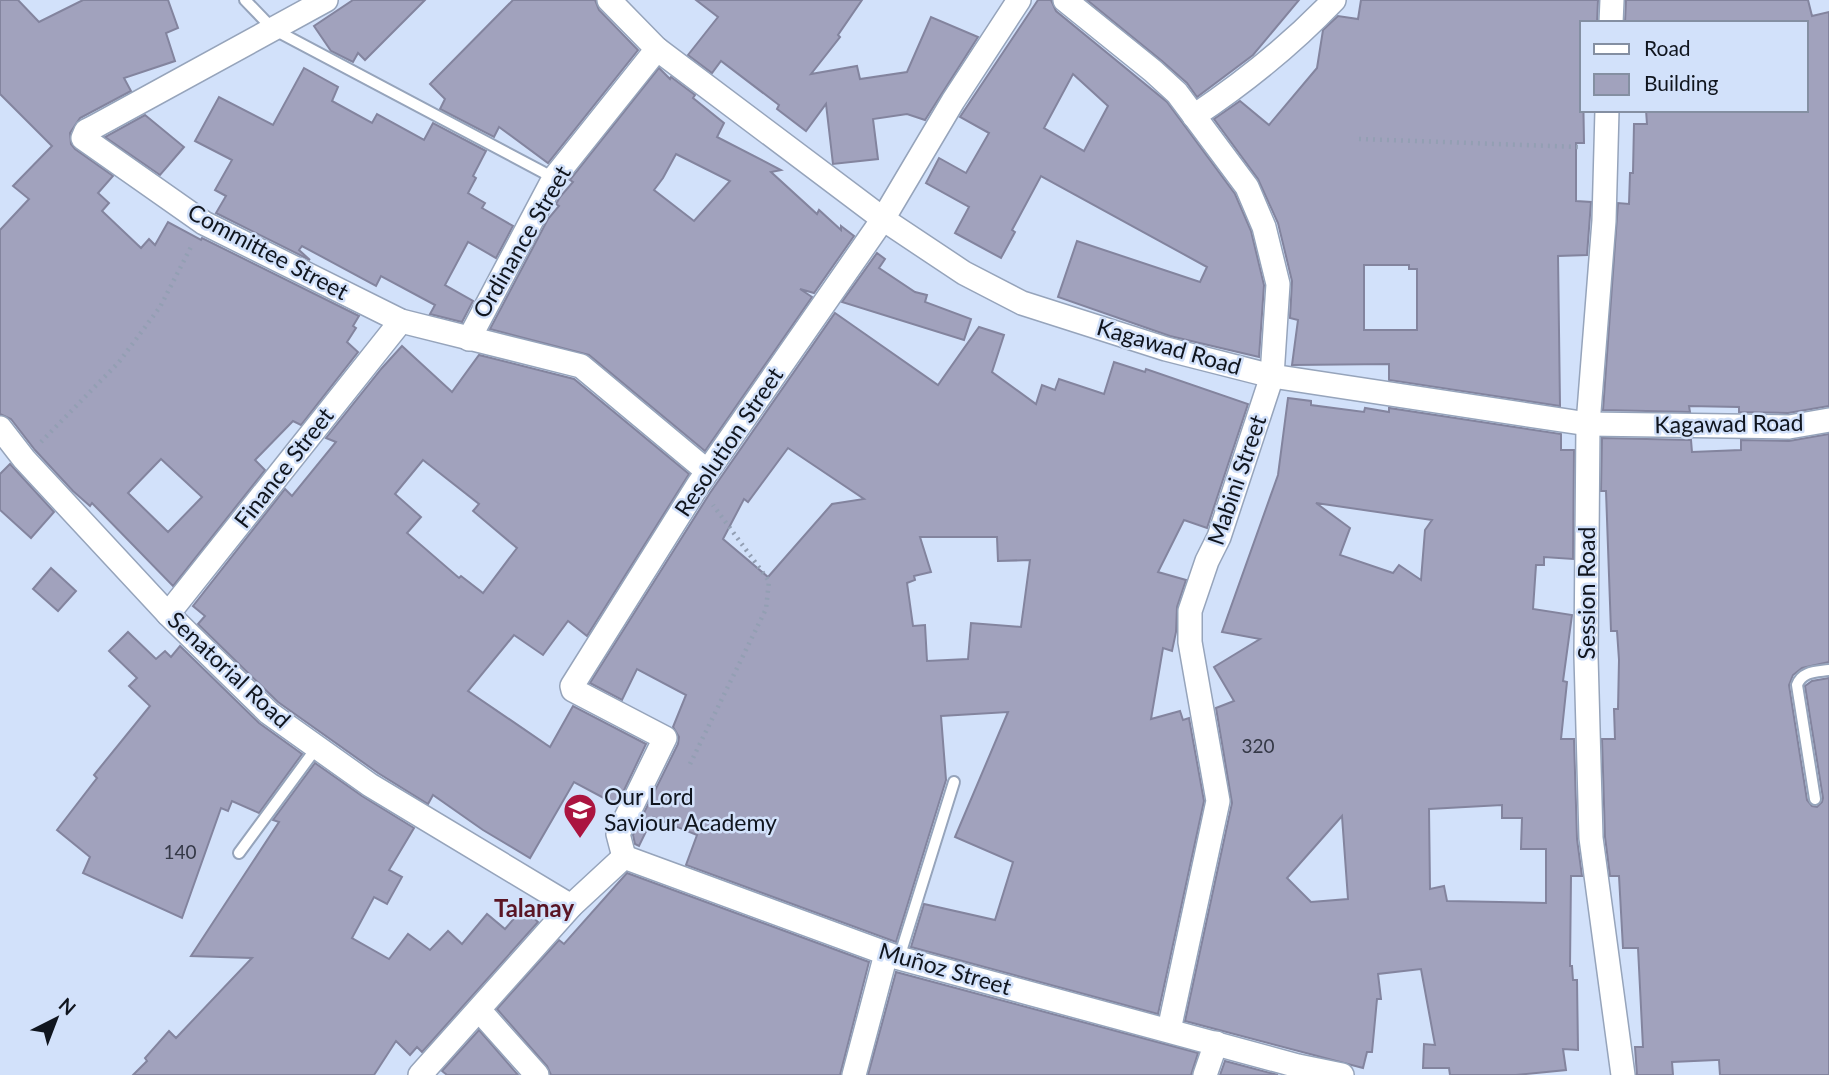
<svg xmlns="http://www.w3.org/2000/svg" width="1829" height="1075" viewBox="0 0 1829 1075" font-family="Lato,sans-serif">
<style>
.building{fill:#a1a2bd;stroke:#83849e;stroke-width:2;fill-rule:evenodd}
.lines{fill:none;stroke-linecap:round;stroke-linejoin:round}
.lane-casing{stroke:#96a4bb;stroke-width:14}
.street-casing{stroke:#96a4bb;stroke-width:26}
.path{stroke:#939fb3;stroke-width:4.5;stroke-dasharray:2 5;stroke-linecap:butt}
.lane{stroke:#fff;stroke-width:10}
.street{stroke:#fff;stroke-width:23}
.labels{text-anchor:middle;stroke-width:5;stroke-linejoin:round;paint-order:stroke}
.number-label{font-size:19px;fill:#343846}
.street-label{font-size:23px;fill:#10151e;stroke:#d2e1fa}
.poi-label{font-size:23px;fill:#10151e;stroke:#d2e1fa;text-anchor:start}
.neighbourhood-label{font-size:24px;font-weight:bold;fill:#5a1524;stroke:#d2e1fa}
</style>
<rect width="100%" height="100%" fill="#d2e1fa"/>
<g class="building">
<path d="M0,0h18l21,22 44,-22h85l10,28 -12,5 9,28 -51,17 7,13 -51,27 -10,15 1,11 4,5 38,27 -15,17 11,10 -7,8 39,37 8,-9 6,6 13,-23 33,18 1,-2 157,78 -6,10 3,2 -9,14 11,10 -57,73 -8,-4 -38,39 10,10 -92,116 -81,-83 -2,3 -17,-15 -38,-41 -24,-31 -11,-5v-184l29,-31 -16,-13 39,-40 -52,-52zM161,459l41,38 -34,35 -40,-39z"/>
<polygon points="353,0 425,0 365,60 358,53 353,62 331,51 314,26"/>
<polygon points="513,0 595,0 599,10 638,50 548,163 499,127 494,137 440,109 445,99 430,84"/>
<polygon points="696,0 862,0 838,35 840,37 811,74 857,66 860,79 907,72 931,17 978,37 925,120 907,114 873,119 878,159 833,164 826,104 806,131 777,109 779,105 721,61 712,73 688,55 718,17"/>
<path d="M1038,0h13l5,11 111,91 68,92 16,37 13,54 -5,72 -89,-21 -112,-39 19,-56 123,41 7,-15 -166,-91 -29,54 3,2 -14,26 -46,-25 14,-26 -43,-24 13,-25 27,15 23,-40 -29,-16zM1073,74l35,32 -24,45 -40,-23z"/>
<polygon points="1087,0 1299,0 1253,55 1197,97 1187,83 1162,61"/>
<path d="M1361,0h237l-1,23h-15l2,120h-8v58l15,1 -4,53 -29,1 2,150 -171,-26v-16l-97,1 6,-45 -8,-2 2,-37 -14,-58 -20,-44 -44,-60 26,-18 29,24 48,-57 6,-38 15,-14 20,3zM1364,265h45v4h8v61h-53z"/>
<polygon points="1626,0 1808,0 1812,16 1829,12 1829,406 1788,413 1739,412 1739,407 1689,406 1690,412 1603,410 1618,203 1629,204 1630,173 1633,173 1634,124 1647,124 1646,110 1806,110 1806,23 1625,23"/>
<polygon points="304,68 338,87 332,101 372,123 377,114 424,140 433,123 486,151 473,176 476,178 468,193 485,203 482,208 513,226 496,258 468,242 445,285 473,301 462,322 430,314 435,305 381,276 376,286 302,246 299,250 310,260 216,213 226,196 215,190 232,160 195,141 219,97 273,125"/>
<path d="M659,68l11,11 1,-2 24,18 -2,3 31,25 -7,14 64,33 -10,2 46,42 2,-4 22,20v-4l13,10 -40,57 -14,-4 12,8 -107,154 -116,-96 -99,-26 58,-110 11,-13 -3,-2 4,-7 13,-15 -3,-2zM676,154l54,27 -36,40 -40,-31 9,-12z"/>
<polygon points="145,115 184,147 160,175 105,137"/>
<polygon points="877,253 885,259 879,268 915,292 927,295 925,302 971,319 964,340 842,302"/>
<path d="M835,313l103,72 41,-58 25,8 -12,37 44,32 6,-19 13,5 4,-11 45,15 10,-32 31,10 1,-3 102,35 -41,124 -23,-8 -26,52 28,8 -9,27 -1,25 -4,19 -9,-3 -12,71 29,-8 3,9 6,-2 15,83 -46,213 -247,-67 13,-43 71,16 18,-58 -58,-25 53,-125 -67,4 5,64 -50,162 -210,-77 11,-30 -44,-18 -14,29 -4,-2 -2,-9 45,-91 1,-7 -6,-10 13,-32 -49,-26 -15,31 -32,-17 120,-190zM788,448l76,51 -32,5 -64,73 -45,-38 21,-40 4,3zM920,537h77l1,24 32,-1 -9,67 -50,-4 -3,36 -41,2 -2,-36 -12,1 -6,-43 8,-3 -1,-4 17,-4z"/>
<path d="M402,346l50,46 27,-37 95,24 115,95 -102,162 -19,-15 -25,34 -29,-20 -46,56 82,56 23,-41 73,38 -29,61 -43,-23 -44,76 -47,-28 -50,-35 -5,9 -50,-31 -100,-71 -80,-78 7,-8 -12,-10 92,-117 7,7 44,-54 -10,-4 56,-70zM423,460l56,44 -6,7 44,37 -34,45 -22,-17 -2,2 -52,-45 14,-16 -26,-23z"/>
<path d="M1288,398l23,3v4l53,7 1,-4 24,4v-4l172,26v16h13l-1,109 -29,-2v8h-8l-3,44 39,6 -9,66 4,1 -6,57h13l3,100 5,37h-11l-1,90h2l1,14h4l1,70 -15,-1 3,21 -50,5h-66l-1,-7h-26l1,-24 11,1 -14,-76 -43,5 3,25h-4l-5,53h-5l-4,16 -178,-47 47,-218 -16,-95 18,-7 -20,-34 46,-28 -38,-7 56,-157zM1316,503l116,17 -7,10 -4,50 -22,-15 -6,8 -53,-18 10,-27zM1502,805v13h20l-1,31h25v54l-99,-2 -3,-15 -14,3 -1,-80zM1342,816l6,83 -37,3 -24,-24z"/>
<polygon points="1829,434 1829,662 1802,668 1793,675 1789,685 1807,800 1812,806 1817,807 1822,802 1823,798 1805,686 1812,681 1829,678 1829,1075 1720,1075 1719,1060 1716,1060 1672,1062 1673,1075 1637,1075 1635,1047 1643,1047 1638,948 1623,948 1619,876 1610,876 1605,837 1602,739 1615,739 1614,709 1618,709 1619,660 1617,631 1611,631 1606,491 1601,491 1602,438 1691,440 1692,452 1741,450 1741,440 1789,441"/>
<polygon points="10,464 54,512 31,538 0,510 0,474"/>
<polygon points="51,568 76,591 58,611 33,589"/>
<polygon points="128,632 156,659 165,651 171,657 180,646 259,723 302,754 259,813 232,801 228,811 221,808 182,918 83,873 90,857 57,830 97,778 94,775 150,706 129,686 137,678 109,651"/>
<polygon points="315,763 362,796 414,828 389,870 402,877 387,904 374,897 352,938 389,959 408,934 430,950 448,931 462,944 487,914 505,929 523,908 538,922 422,1052 417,1047 410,1055 396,1041 374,1075 133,1075 147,1061 145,1058 169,1031 176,1038 252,958 191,956 279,822 273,820"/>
<polygon points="627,873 869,962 840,1075 551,1075 547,1066 497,1009 559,940 564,944"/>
<polygon points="896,972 1198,1053 1191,1075 868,1075"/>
<polygon points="479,1030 518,1075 447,1075 442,1071"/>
<polygon points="1225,1061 1278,1075 1220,1075"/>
</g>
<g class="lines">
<defs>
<g id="lane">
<polyline points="245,0 273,29 554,178"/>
<path d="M1815,799l-18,-114c5,-14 19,-13 32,-15"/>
<polyline points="239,853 317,747"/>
<polyline points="899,958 954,782"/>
</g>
<g id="street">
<polyline points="326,0 94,127 86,131 83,138 204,223 401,321 581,366 707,471"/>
<polyline points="609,0 657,49 883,219 964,273 1022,303 1166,349 1272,376 1588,424 1789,427 1829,420"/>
<polyline points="1065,0 1153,71 1177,93 1247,187 1264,227 1278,284 1272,376 1219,537 1207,561 1190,611 1190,642 1218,801 1169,1030"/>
<polyline points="1611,23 1612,0"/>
<polyline points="1607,110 1604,221 1588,424 1586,656 1591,838 1623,1075"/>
<path d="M1194,116c51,-34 97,-71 140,-116"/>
<polyline points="469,339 554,178 657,49"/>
<polyline points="0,428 24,459 168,614 269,713 370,785 571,906"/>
<polyline points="168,614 401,321"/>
<polyline points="624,857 618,834 665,738 573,690 572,686 698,485 883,219 953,101 1019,0"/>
<polyline points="480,1011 537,1075"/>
<polyline points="420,1075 571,906 624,857 899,958 1298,1066 1342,1075"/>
<polyline points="854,1075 886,954"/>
<polyline points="1205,1075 1216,1043"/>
</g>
</defs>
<use href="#lane" class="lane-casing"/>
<use href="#street" class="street-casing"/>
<g class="path">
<polyline points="1359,139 1580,147"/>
<polyline points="41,442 119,362 160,307 192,245"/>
<polyline points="690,764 766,609 769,581 713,505"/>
</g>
<use href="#lane" class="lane"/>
<use href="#street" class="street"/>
</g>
<defs>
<symbol id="school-pin" viewBox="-11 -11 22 30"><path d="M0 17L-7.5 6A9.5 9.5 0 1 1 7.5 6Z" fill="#ab1540" stroke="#d2e1fa"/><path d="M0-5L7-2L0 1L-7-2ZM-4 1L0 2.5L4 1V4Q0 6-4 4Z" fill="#fff"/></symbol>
</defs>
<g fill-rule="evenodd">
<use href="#school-pin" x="561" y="791" width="38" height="52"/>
</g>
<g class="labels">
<g class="number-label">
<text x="1258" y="753">320</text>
<text x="180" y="859">140</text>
</g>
<g class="street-label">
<text transform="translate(522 242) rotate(-60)" y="8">Ordinance Street</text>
<text transform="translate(268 252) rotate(28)" y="8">Committee Street</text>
<text transform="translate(1169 347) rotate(16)" y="8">Kagawad Road</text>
<text transform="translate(1729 424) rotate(-1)" y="8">Kagawad Road</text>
<text transform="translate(729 442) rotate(-56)" y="8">Resolution Street</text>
<text transform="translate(284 468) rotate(-52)" y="8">Finance Street</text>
<text transform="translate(1237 480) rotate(-71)" y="8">Mabini Street</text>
<text transform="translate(1587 593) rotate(-90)" y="8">Session Road</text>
<text transform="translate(229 670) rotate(43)" y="8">Senatorial Road</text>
<text transform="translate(945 969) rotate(16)" y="8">Muñoz Street</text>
</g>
<g class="poi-label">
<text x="604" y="805">Our Lord<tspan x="604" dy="26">Saviour Academy</tspan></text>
</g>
<g class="neighbourhood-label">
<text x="534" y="917">Talanay</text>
</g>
</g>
<rect x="1580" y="21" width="228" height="91" fill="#d2e1fa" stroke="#848fa2" stroke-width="2"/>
<rect x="1594" y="44" width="35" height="10" fill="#ffffff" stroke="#848fa2" stroke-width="2"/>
<text x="1644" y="56" font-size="21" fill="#10151e">Road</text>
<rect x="1594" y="74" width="35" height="21" fill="#a1a2bd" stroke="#848fa2" stroke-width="2"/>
<text x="1644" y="91" font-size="21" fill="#10151e">Building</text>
<g transform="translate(56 1019) rotate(42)" stroke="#d2e1fa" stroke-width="5" paint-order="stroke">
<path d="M0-5L12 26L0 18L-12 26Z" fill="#10151e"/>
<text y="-10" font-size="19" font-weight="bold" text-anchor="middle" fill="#10151e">N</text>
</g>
</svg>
